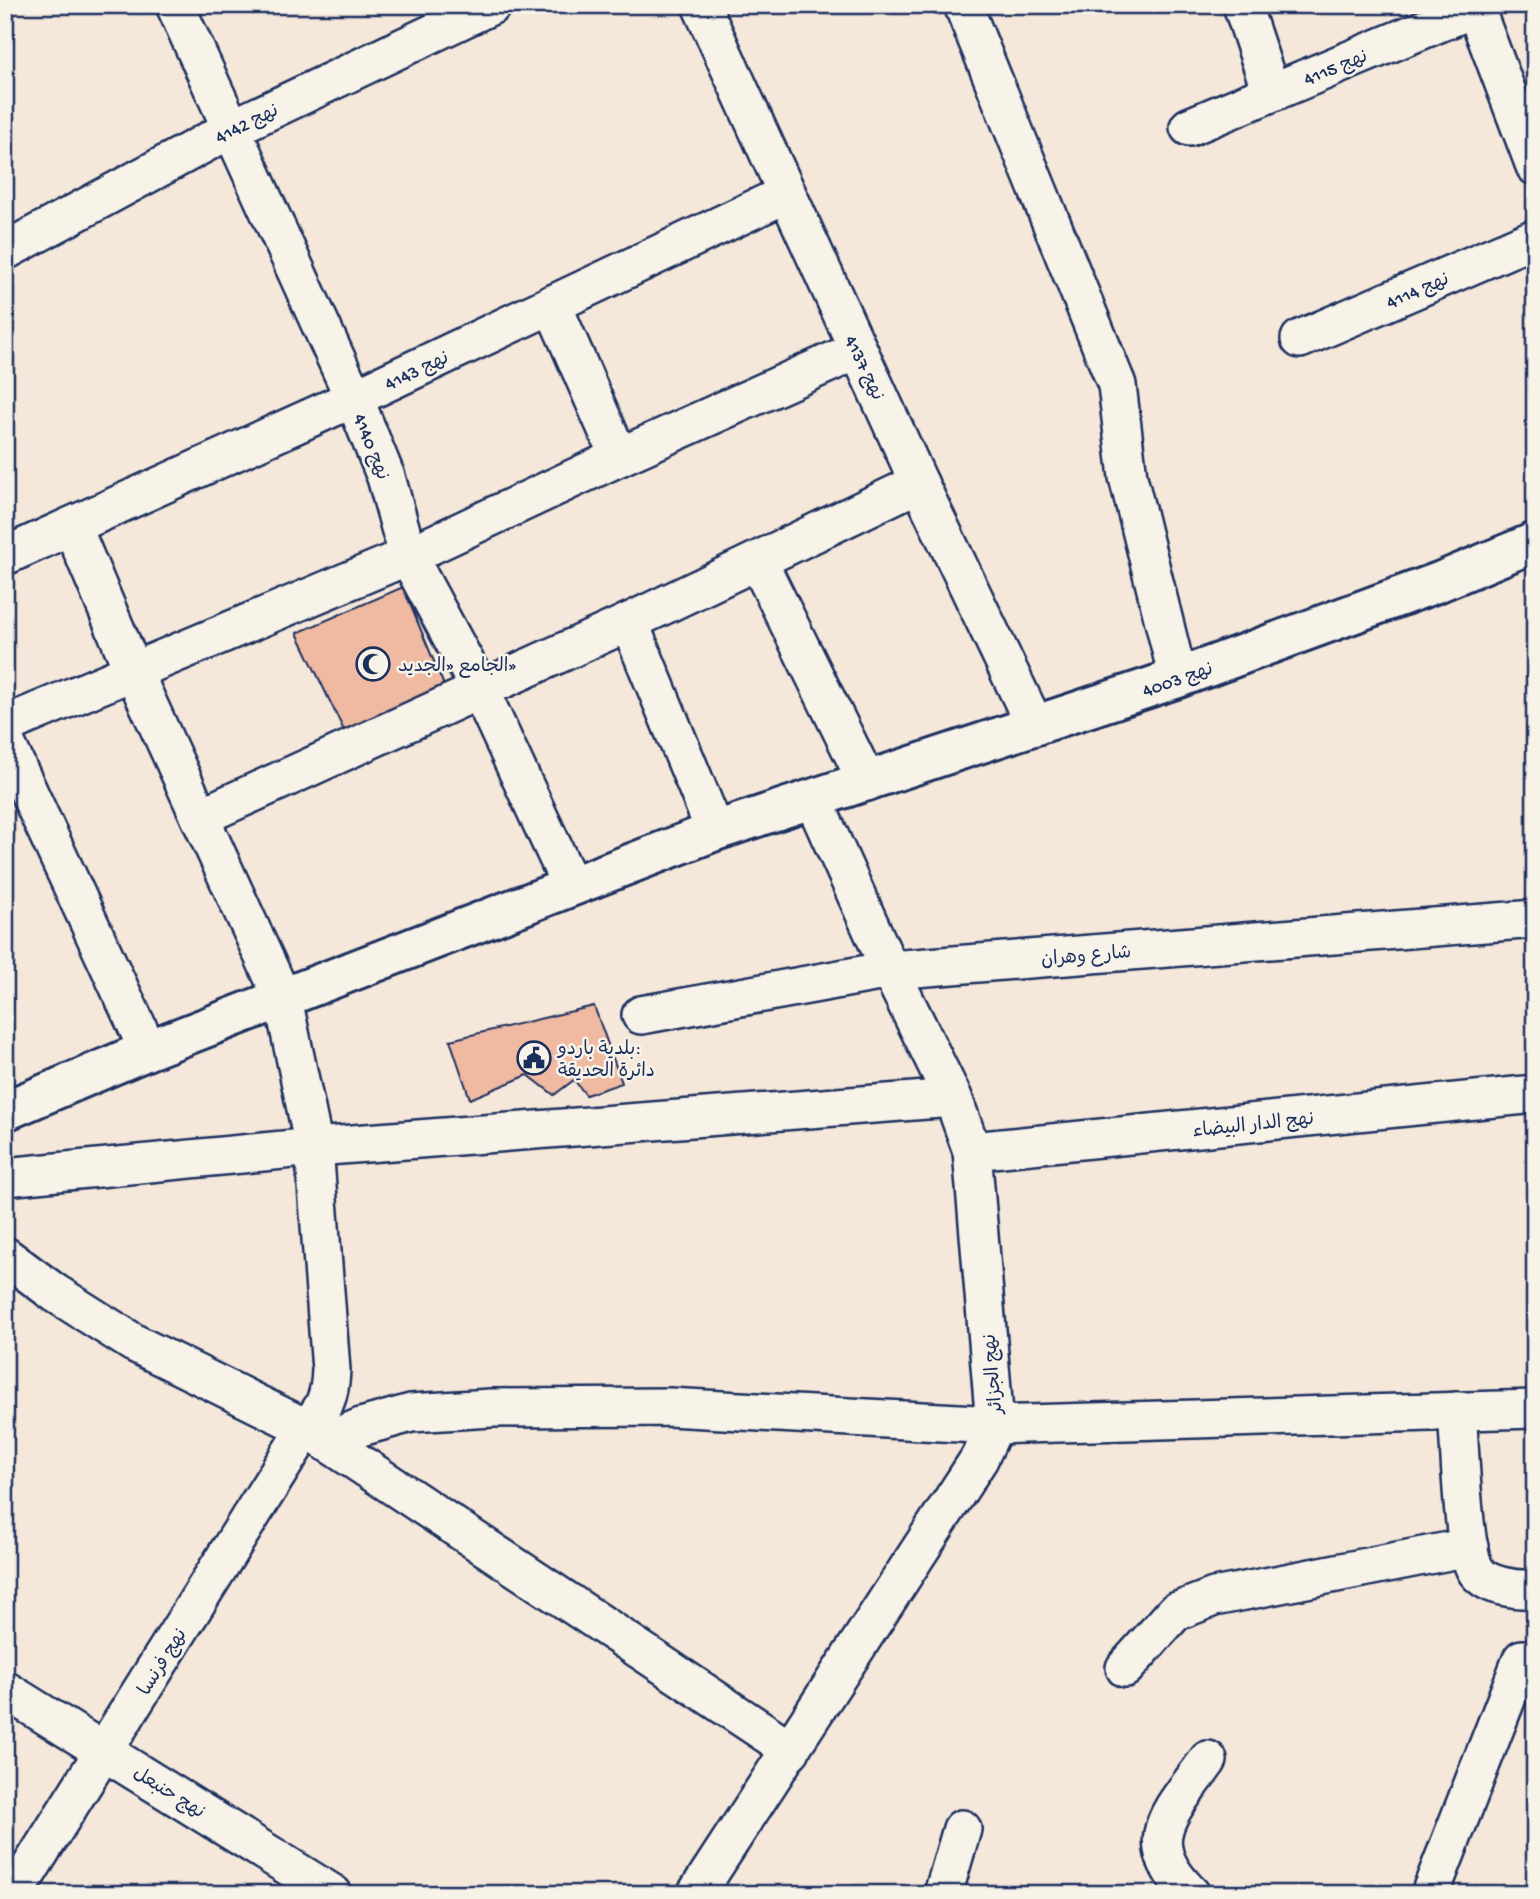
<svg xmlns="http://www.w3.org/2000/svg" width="1540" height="1899" viewBox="0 0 1540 1899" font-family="'Gochi Hand','Playpen Sans Arabic',sans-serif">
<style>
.building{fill:#efbaa1;stroke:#1b2f5e;stroke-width:2}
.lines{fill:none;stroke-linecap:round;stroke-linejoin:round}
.minor-casing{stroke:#1b2f5e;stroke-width:42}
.tertiary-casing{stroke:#1b2f5e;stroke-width:44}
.minor{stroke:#f7f3e8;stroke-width:37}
.tertiary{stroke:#f7f3e8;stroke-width:38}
.labels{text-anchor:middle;stroke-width:5;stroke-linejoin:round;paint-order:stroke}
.street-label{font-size:19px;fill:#1b2f5e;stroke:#f7f3e8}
.poi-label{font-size:19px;fill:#1b2f5e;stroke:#f7f3e8;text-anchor:start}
</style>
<rect width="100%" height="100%" fill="#f5e8da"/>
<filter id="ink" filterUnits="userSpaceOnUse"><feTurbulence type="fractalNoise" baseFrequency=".0143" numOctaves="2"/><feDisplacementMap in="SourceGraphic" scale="14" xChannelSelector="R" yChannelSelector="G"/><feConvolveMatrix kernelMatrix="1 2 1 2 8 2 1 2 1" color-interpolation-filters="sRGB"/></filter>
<g filter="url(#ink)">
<g class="building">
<polygon points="403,587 448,695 349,741 297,633"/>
<polygon points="594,1006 622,1083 586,1095 574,1080 554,1095 528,1075 470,1099 450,1040"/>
</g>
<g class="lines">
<defs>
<g id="minor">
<polyline points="175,5 354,398 386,477 408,556 480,690 571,886"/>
<polyline points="701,5 919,483 1035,726"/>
<polyline points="963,5 1117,385 1128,477 1178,678"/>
<polyline points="1242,5 1271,92"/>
<polyline points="1474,5 1535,166"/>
<polyline points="1189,127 1482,5"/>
<polyline points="5,251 231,129 492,5"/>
<polyline points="552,304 619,457"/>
<polyline points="1300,339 1535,238"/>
<polyline points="5,556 354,398 786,194"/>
<polyline points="758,561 867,782"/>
<polyline points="629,622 715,831"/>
<polyline points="5,725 408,556 619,457 858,350"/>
<polyline points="5,741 148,1050"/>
<polyline points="200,817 629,622 919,483"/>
<polyline points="641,1015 890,970 1535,919"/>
<polyline points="972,1151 1535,1094"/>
<polyline points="5,1177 314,1147 953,1098"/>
<polyline points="5,1256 55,1293 134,1343 306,1428 791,1750"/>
<path d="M1457,1411c3,33 5,134 18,158 10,18 42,21 60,20"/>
<polyline points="326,1442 361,1427 411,1413 491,1408 669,1407 995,1425 1535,1409"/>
<polyline points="1125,1668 1175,1612 1214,1597 1469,1547"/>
<polyline points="5,1690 333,1894"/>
<path d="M14,1894l292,-466c19,-19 24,-32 25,-58l-17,-223 -31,-148 -149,-326 -62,-147"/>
<polyline points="696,1894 979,1459 995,1425 972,1151 953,1098 890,970 814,801"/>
<polyline points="943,1894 962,1829"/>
<path d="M1191,1894c-56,-54 -19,-83 17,-134"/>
<polyline points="1430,1894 1522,1659"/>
</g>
<polyline id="tertiary" points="5,1111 148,1050 715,831 1178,678 1439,582 1535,542"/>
</defs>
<use href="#minor" class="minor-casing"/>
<use href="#tertiary" class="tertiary-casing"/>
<use href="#minor" class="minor"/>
<use href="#tertiary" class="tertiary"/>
</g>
</g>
<defs>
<symbol id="mosque-ring" viewBox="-11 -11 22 22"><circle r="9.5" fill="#f7f3e8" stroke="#1b2f5e" stroke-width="1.5"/><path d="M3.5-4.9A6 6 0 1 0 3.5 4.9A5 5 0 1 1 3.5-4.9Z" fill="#1b2f5e"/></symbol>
<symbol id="civic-ring" viewBox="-11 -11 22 22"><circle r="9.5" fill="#f7f3e8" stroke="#1b2f5e" stroke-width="1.5"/><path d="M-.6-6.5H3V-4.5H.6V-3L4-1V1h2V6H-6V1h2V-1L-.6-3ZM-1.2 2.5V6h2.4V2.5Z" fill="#1b2f5e"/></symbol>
</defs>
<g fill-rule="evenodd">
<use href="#mosque-ring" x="354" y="645" width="38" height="38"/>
<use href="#civic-ring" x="515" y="1039" width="38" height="38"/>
</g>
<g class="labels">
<g class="street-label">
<text transform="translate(1335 66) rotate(-22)" y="7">نهج 4115</text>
<text transform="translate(246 122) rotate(-26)" y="7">نهج 4142</text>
<text transform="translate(1417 289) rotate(-23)" y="7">نهج 4114</text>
<text transform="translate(866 367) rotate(65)" y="7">نهج 4137</text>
<text transform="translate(416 369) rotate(-25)" y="7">نهج 4143</text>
<text transform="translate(373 446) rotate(69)" y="7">نهج 4140</text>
<text transform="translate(1177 678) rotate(-19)" y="7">نهج 4003</text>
<text transform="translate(1086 954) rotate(-5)" y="7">شارع وهران</text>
<text transform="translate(1253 1123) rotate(-6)" y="7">نهج الدار البيضاء</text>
<text transform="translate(991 1374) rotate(-95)" y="7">نهج الجزائر</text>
<text transform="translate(161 1661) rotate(-58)" y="7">نهج فرنسا</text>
<text transform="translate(170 1791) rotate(32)" y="7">نهج حنبعل</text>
</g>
<g class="poi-label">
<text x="398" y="671">الجامع «الجديد»</text>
<text x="558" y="1054">بلدية باردو:<tspan x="558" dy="22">دائرة الحديقة</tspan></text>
</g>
</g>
<rect width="1540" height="1899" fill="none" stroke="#f7f3e8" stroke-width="28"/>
<rect x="14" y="14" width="1512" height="1871" fill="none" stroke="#1b2f5e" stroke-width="2.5" filter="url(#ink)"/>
</svg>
